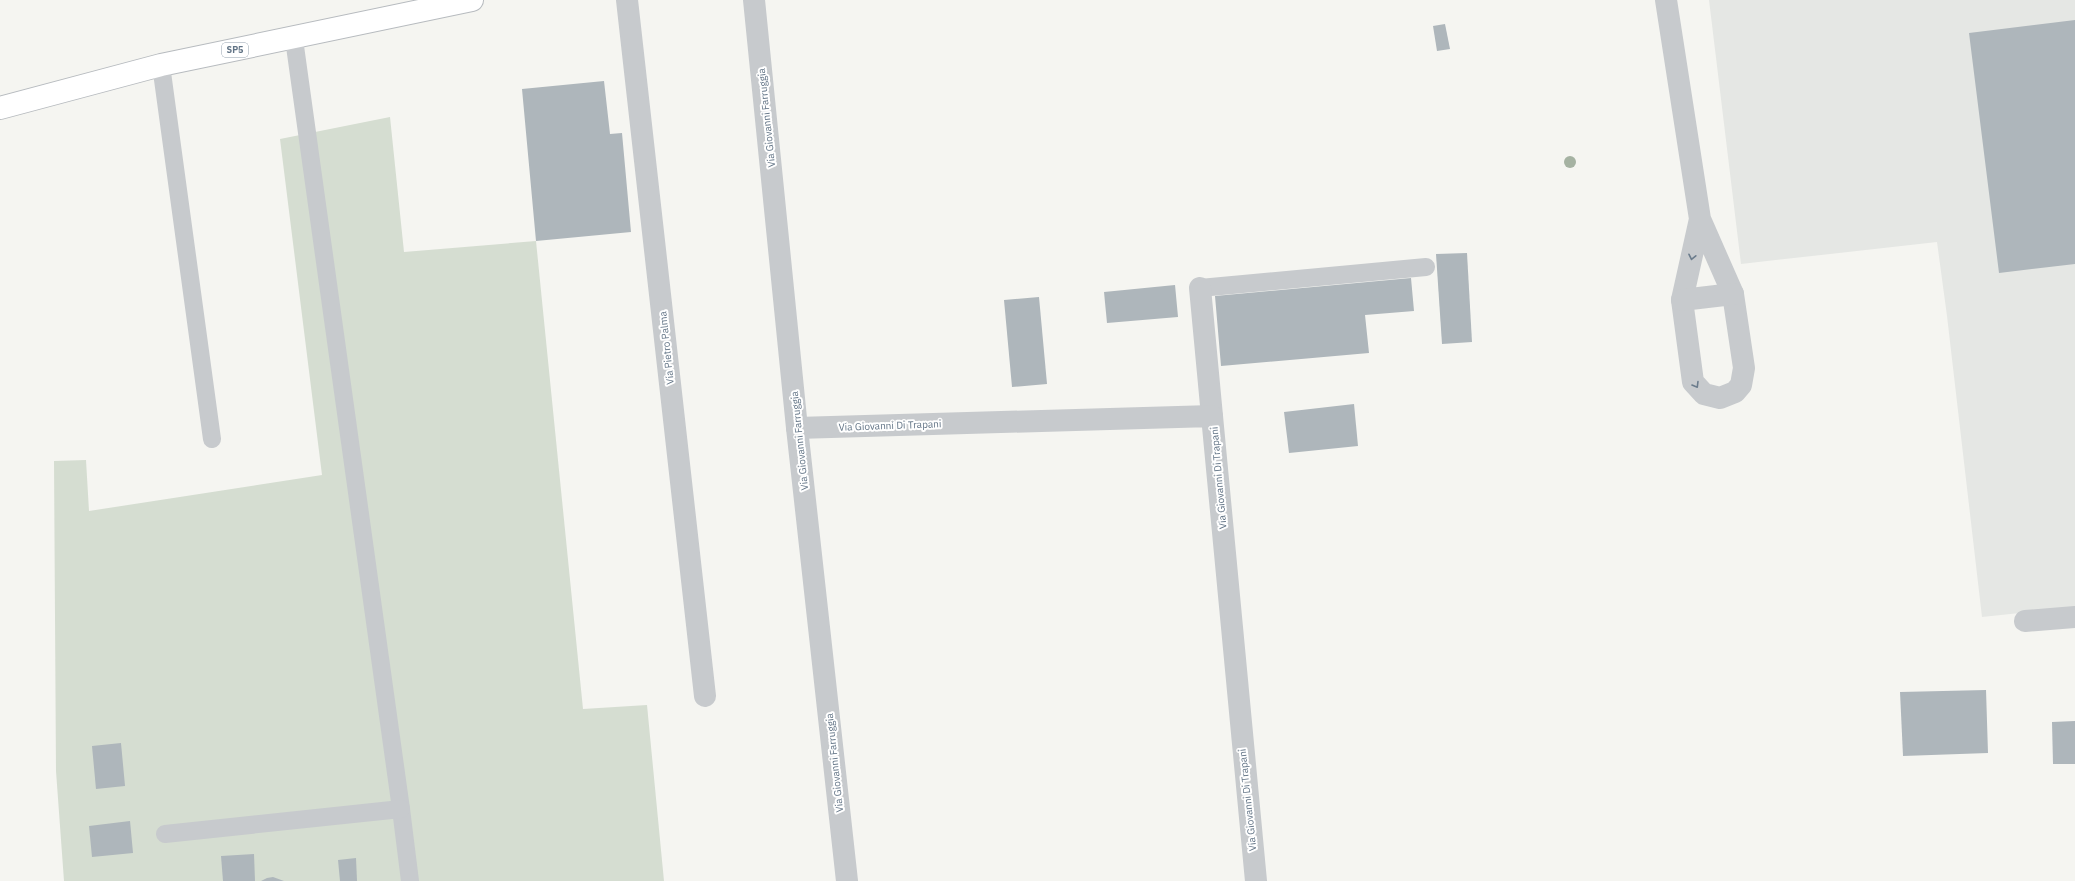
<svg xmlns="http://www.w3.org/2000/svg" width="2075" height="881" viewBox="0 0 2075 881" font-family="'IBM Plex Sans',sans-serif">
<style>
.built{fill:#e5e7e4}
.pitch{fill:#d5ddd1}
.building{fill:#aeb6bb}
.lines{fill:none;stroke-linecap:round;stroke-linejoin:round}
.primary-casing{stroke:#b7bbbf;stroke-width:24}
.lane{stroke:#c7cacd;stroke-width:18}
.street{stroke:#c7cacd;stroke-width:22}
.primary{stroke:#fff;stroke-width:22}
.tree{fill:#a5b2a2}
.oneway{stroke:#6b7c8c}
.labels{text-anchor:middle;stroke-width:4;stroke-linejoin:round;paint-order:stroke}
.shield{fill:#fff;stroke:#909daa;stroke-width:1}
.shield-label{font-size:9px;font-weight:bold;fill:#617385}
.street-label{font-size:10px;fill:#617385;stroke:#fff}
</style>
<rect width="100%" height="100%" fill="#f5f5f1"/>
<polygon class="built" points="1709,0 2075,0 2075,607 1982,617 1947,316 1937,242 1741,264"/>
<polygon class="pitch" points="390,117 404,252 536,241 583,709 647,705 664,881 64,881 56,771 54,461 86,460 89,511 322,475 280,139"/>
<g class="building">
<polygon points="2075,20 2075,264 1999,273 1969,33"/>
<polygon points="1445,24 1450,49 1437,51 1433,26"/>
<polygon points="604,81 610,134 622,133 631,232 536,241 522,89"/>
<polygon points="1467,253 1472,342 1442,344 1436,254"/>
<polygon points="1411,278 1414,311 1365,315 1369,353 1221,366 1215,296"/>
<polygon points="1175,285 1178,317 1107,323 1104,292"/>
<polygon points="1039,297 1047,384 1012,387 1004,300"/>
<polygon points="1354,404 1358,446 1289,453 1284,412"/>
<polygon points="1986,690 1988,753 1903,756 1900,692"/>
<polygon points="2075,721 2075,764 2053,764 2052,722"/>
<polygon points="121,743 125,786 96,789 92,746"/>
<polygon points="130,821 133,853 92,857 89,826"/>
<polygon points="254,854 255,881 223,881 221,856"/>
<polygon points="356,858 357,881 340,881 338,860"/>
<polygon points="273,877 284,881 261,881 267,878"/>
</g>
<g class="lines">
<defs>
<polyline id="primary" points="0,108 161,65 472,0"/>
</defs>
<use href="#primary" class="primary-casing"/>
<g class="lane">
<polyline points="294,39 401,809 410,881"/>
<polyline points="161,65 212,439"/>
<polyline points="1200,288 1426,267"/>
<polyline points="165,834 401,809"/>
</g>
<g class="street">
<polyline points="627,0 705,696"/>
<polyline points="754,0 797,428 847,881"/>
<polyline points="1666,0 1700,219 1733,294 1744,368 1741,385 1735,392 1720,398 1704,394 1693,382 1682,300 1700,219"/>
<polyline points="1200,288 1212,416"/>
<polyline points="1682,300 1733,294"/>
<polyline points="797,428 1212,416 1256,881"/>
<polyline points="2025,621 2075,617"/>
</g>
<use href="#primary" class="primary"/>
</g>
<circle class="tree" cx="1570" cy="162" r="6"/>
<defs><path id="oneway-chevron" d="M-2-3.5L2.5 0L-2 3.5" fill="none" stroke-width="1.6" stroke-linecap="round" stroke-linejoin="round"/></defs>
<g class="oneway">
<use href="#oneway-chevron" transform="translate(1692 257) rotate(102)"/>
<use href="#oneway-chevron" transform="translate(1696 385) rotate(59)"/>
</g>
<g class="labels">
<rect class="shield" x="222" y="43" width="26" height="14" rx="3"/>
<g class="shield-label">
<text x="235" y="53">SP5</text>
</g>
<g class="street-label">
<text transform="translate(766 118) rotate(-96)" y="4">Via Giovanni Farruggia</text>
<text transform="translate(666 348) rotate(-96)" y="4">Via Pietro Palma</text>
<text transform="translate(890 425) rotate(-2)" y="4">Via Giovanni Di Trapani</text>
<text transform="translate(799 441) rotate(-96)" y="4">Via Giovanni Farruggia</text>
<text transform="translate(1218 478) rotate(-95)" y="4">Via Giovanni Di Trapani</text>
<text transform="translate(834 763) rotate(-96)" y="4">Via Giovanni Farruggia</text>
<text transform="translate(1247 800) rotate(-96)" y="4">Via Giovanni Di Trapani</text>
</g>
</g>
</svg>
